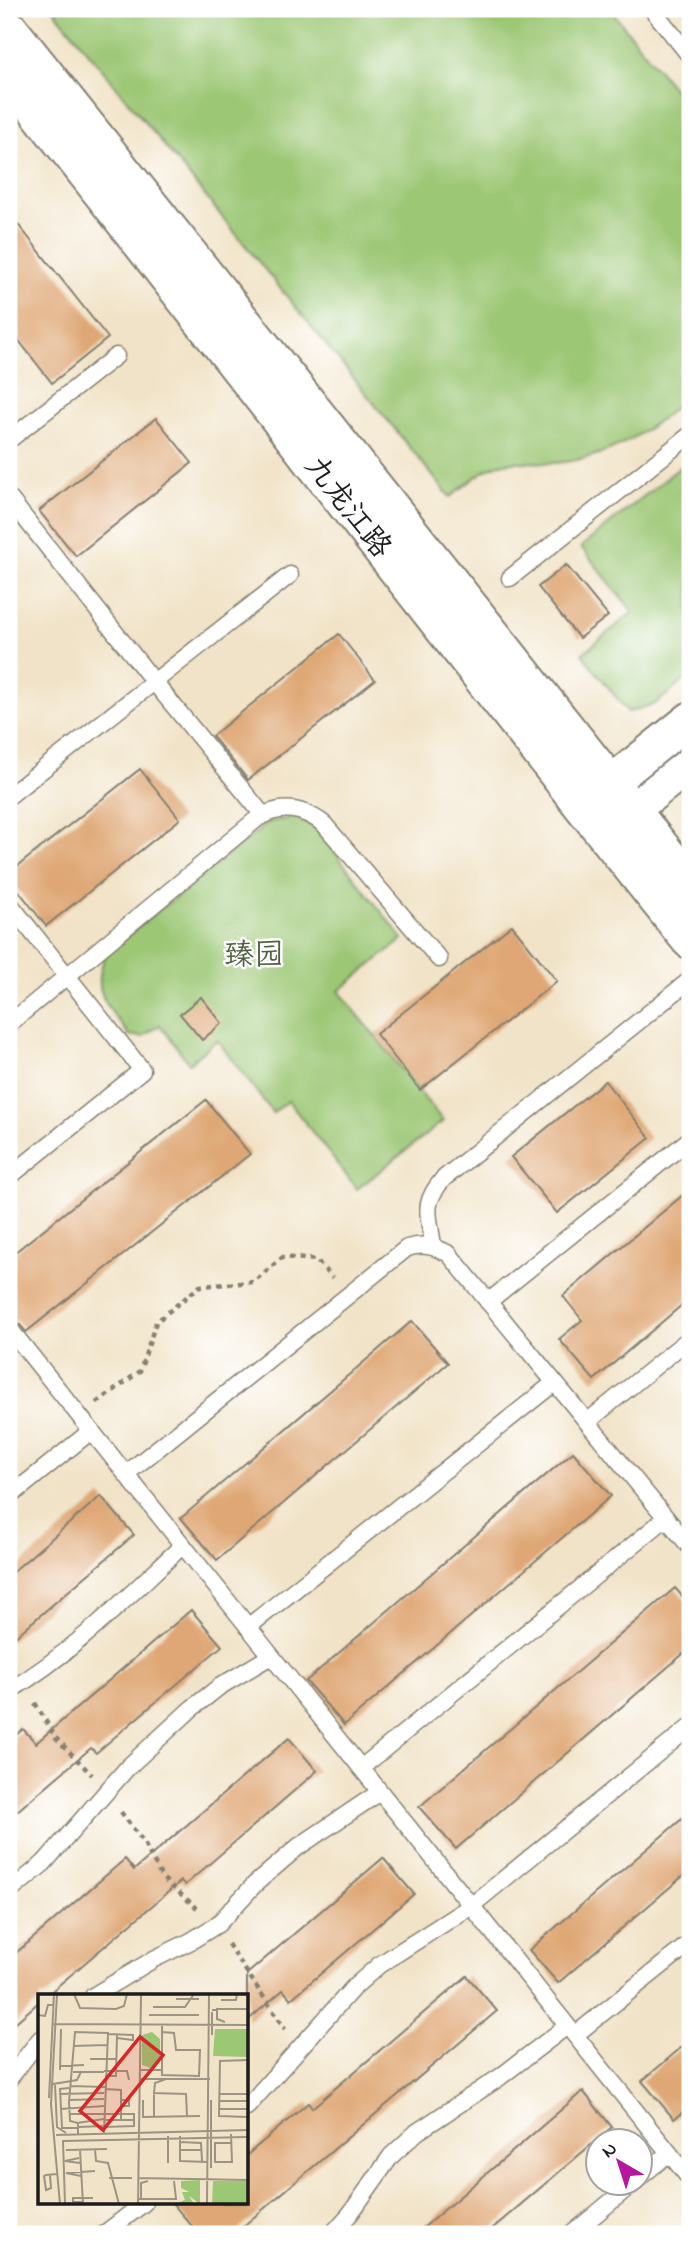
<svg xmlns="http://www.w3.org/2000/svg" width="699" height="2243" viewBox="0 0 699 2243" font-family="'Indie Flower','LXGW WenKai TC',sans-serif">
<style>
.green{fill:#9cc774;stroke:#5c7248;stroke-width:2}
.building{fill:#dfa775}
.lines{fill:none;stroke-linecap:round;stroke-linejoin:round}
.lane-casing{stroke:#868072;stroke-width:19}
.street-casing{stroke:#868072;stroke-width:37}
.secondary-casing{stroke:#868072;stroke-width:42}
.path{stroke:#868072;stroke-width:4.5;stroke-dasharray:5 5;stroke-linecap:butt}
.lane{stroke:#fff;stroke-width:16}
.street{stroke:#fff;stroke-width:33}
.secondary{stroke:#fff;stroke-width:38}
.labels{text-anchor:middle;stroke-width:5;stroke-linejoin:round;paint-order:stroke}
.street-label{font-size:30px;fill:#1c1c1c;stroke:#fff}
.park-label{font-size:30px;fill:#4f603f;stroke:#fff}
.inset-road{fill:none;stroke:#9c9383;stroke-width:2}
.view{fill:#d62828;fill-opacity:0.15;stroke:#d62828;stroke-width:3.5}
.inset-edge{fill:none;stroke:#1c1c1c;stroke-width:3.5}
</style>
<rect width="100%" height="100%" fill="#fff"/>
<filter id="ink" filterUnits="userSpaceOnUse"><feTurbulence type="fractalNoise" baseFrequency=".0143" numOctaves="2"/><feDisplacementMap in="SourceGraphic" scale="14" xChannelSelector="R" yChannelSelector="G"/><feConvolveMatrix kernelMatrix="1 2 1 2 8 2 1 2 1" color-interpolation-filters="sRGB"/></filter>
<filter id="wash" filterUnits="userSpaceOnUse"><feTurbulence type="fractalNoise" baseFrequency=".00686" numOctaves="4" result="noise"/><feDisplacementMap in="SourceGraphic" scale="28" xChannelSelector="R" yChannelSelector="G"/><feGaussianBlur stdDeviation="1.57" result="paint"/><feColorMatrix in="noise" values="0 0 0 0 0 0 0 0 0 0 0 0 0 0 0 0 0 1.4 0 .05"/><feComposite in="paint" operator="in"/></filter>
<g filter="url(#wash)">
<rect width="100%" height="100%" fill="#f1e3c7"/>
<g class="green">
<path d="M53,9h557l80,100v284c-36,36 -83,67 -137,70 -16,0 -44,-4 -59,3 -14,5 -31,22 -44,31z"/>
<polygon points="690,459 690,676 655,704 628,712 582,654 633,612 581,547"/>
<path d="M291,818l12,2 14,10 86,109 -64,52 104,130 -86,68 -69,-88 -15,12 -56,-73 -28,23 -29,-38 -18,12 -13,-2c-22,-30 -40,-44 -22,-83l162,-130z"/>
</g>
<g id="blocks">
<g class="building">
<polygon points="9,213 108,338 52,383 9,328"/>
<polygon points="156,418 192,463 76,556 39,511"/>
<polygon points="566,565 608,616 579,638 538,587"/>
<polygon points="339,634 375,680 248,780 212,736"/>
<polygon points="140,769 180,819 46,926 9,878 9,873"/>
<polygon points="512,925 557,981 420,1090 376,1034"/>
<polygon points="201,997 222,1023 202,1040 180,1014"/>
<polygon points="605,1081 650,1138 557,1213 511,1157"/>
<polygon points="206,1100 250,1154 26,1332 17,1321 9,1318 9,1257"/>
<polygon points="690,1189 690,1298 594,1380 559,1339 582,1320 563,1296"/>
<polygon points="412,1321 448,1363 217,1560 181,1518"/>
<polygon points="573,1452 611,1496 344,1725 306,1681"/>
<polygon points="101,1496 134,1535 9,1642 9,1575"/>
<polygon points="675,1588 690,1605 690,1648 456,1849 419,1807"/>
<polygon points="191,1610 222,1646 96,1753 91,1748 9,1818 9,1741 23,1729 36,1743"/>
<polygon points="289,1738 317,1771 185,1885 181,1881 46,1996 40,1996 40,2001 9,2028 9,1959 125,1859 134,1870"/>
<polygon points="690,1812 690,1870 558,1983 529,1950"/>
<polygon points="383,1858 414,1894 291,1999 283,1990 247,2021 247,1974"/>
<polygon points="467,1976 497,2011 234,2234 199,2234 172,2203 247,2203 247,2155 308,2103 312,2108"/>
<polygon points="690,2040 690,2106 674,2119 642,2081"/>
<polygon points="583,2091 612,2127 486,2234 416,2234"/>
</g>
</g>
</g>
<g filter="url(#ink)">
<use href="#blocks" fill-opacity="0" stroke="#868072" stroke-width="2"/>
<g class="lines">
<defs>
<g id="lane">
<polyline points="652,9 690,56"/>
<polyline points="9,440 116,356"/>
<polyline points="9,498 155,683 263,815"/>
<polyline points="510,578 690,435"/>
<polyline points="9,796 290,575"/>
<polyline points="9,903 142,1070 9,1177"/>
<path d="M9,1024l249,-206c24,-14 45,-10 66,6l115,135"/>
<path d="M433,1246c-4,-32 -12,-41 10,-67l247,-199"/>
<polyline points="488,1302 690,1139"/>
<polyline points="9,1328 690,2179"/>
<polyline points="587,1422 690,1338"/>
<path d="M126,1474l281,-226c17,-5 27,-2 42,6l241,293"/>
<polyline points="9,1497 91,1431"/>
<polyline points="248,1627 554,1383"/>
<path d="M9,1691c65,-39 118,-94 174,-146"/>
<polyline points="361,1768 666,1518"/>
<polyline points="9,1892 44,1863 128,1767 191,1709 219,1687 271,1656"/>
<polyline points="93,1996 154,1959 191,1941 218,1924 255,1884 298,1847 380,1792"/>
<polyline points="575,2035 690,1943"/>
<polyline points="9,2079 40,2039"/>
<polyline points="247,2107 353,1988 379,1965 471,1906 690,1727"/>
<polyline points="640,2177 669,2153"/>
<polyline points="104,2234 144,2203"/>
<polyline points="332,2234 350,2214 391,2156 417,2132 500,2077 567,2026"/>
<polyline points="572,2234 632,2184"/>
</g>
<g id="street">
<polyline points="588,801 690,719"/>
<polyline points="610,828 690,764"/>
</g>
<g id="secondary">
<polyline points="9,30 690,885"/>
<polyline points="9,73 583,805 690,939"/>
</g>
</defs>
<use href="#lane" class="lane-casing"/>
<use href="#street" class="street-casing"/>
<use href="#secondary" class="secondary-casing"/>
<g class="path">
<polyline points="97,1403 140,1371 156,1322 200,1286 253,1282 283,1257 316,1260 333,1278"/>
<polyline points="35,1703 56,1738 92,1775"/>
<polyline points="121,1812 144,1843 162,1878 197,1908"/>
<polyline points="228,1944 285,2029"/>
</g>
<use href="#lane" class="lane"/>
<use href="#street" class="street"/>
<use href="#secondary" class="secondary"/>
</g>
</g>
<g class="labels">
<g class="street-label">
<text transform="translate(349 506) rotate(52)" y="10">九龙江路</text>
</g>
<g class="park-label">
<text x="254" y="964">臻园</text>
</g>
</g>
<g transform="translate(38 1994)">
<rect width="210" height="210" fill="#f1e3c7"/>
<path d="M177,35h33v28l-35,-1zM114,38l8,7v22l-10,7 -8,-3v-30zM162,186v24l-11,-8 5,8h-19l10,-4 -3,-8h7l-8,-4v-7zM175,187h35v23h-36z" fill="#9cc774"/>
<path class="inset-road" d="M19,0l-6,110 9,100M36,0l6,14 36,1 8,-3 3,-12M106,0h30M138,5h23M183,6h15l1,-6M115,13h32l9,-13M178,15h32M174,16h5v9l8,3M0,21l7,1 3,-11h5M111,21h50M15,30l195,1M124,38l12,1 2,17h24l-1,26 -37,-1v-49M70,40l25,1v5l-16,-2M174,41v-23M35,52l34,-1M52,65h26M210,66l-28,1 -1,55 29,1M22,72l24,-1M22,76l1,-41M103,76h21M66,77h23l2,9M35,78h31M67,82h11l1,-41M101,85h71M128,85l-11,4 -1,10 32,1 1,22M15,90l24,-4 4,-8M17,91l2,42 9,6M32,92l35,1M31,94l-9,1 2,39h16M67,95l16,1v30M22,100l44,-1M116,100v23M181,100h29M11,104l5,-104M31,106l35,-1M83,106h8v6h-8M105,106v17l57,-1M181,107h29M22,115l44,-3M181,115h29M31,120h65v12l-30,1M66,126h31M39,129l27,-4M40,133l26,-1M40,140v-11l-8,-2 -1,-19 6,-70 33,1 -4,101M193,140l1,28h-17v-19h17M18,141l192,-5M130,142v27M142,142v25l28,1M142,148l21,1 1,18M57,155l1,12 12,2 11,41M28,156l41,-1M42,156l3,54h6M142,156h22M41,164l-14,3 15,2M173,174v-68M12,181l1,13 -5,2 -2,-14 2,-1 11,-1M43,182l-15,-3 29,-2M71,184h23M100,184l110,2M100,205h38l-2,-18M103,205v-16l7,-2M45,208h-10v-4h20M27,210l-2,-63 185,-4M100,210l3,-210M169,210l2,-210"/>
<path class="view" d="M102,43l23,18 -60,75 -23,-19z"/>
<rect width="210" height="210" class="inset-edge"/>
</g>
<rect width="699" height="2243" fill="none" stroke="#fff" stroke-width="35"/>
<g transform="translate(619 2162) rotate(321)"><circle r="33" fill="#ffffff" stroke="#a4a4a4" stroke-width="2"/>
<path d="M0-5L12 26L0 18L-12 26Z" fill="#b5179e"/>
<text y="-10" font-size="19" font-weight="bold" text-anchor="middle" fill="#1c1c1c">N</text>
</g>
</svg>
